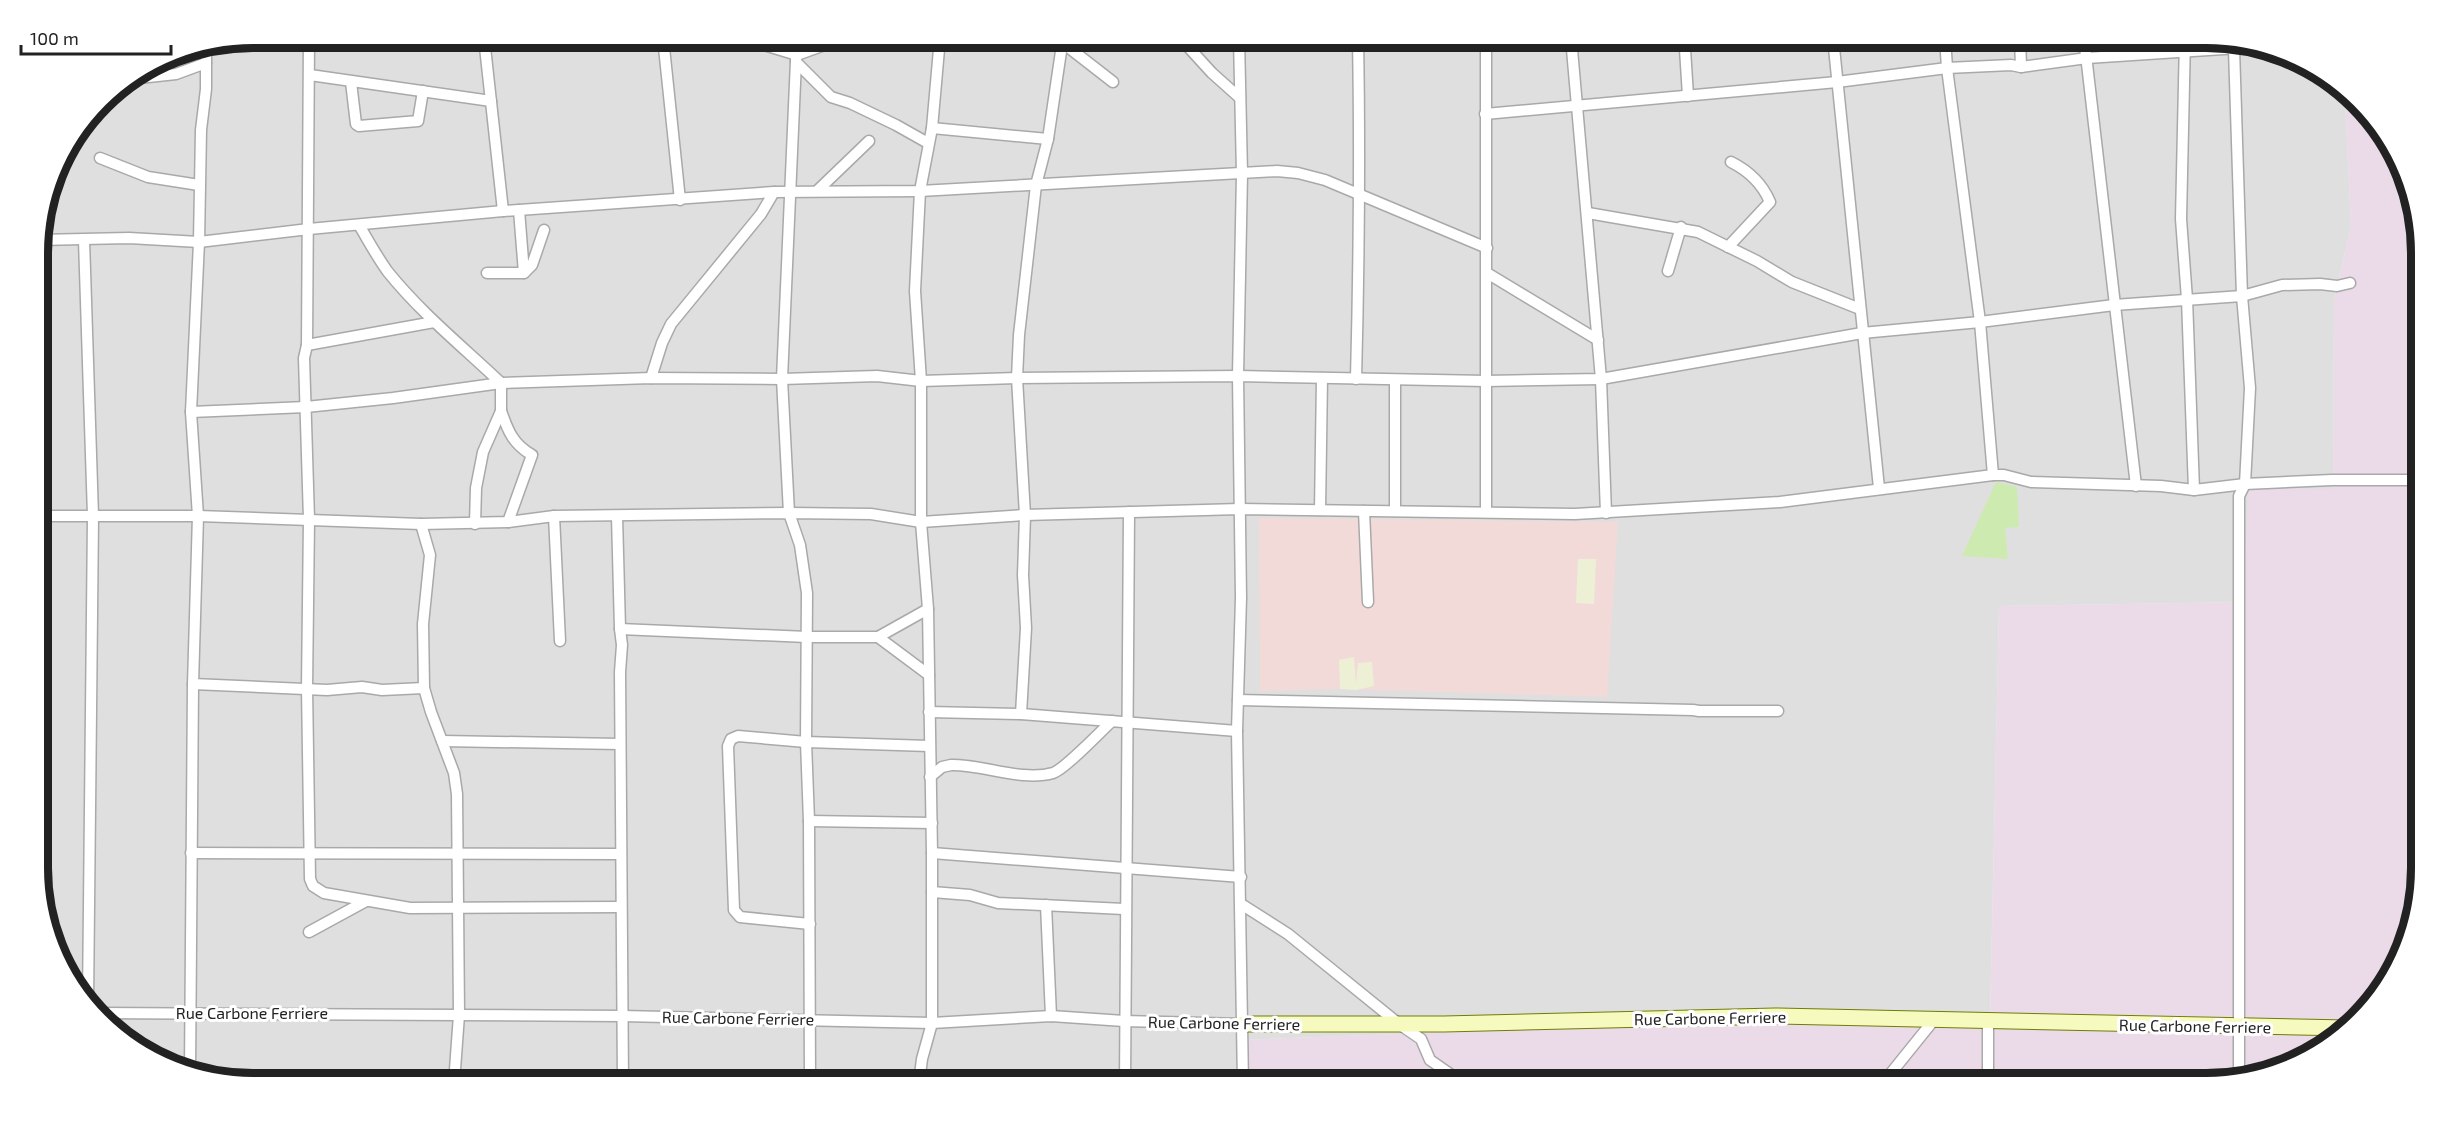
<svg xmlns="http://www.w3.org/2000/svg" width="2459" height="1121" font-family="'Exo 2',sans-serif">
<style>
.residential{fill:#e0dfdf}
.commercial{fill:#f2dad9}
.industrial{fill:#ebdbe8}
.farmland{fill:#eef0d5}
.grass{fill:#cdebb0}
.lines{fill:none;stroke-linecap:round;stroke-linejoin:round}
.street-casing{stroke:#a9a9a9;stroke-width:13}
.secondary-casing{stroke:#707d05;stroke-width:17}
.street{stroke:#fff;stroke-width:10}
.secondary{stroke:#f7fabf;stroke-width:15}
.labels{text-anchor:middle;stroke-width:6;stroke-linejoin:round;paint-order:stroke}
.street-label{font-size:16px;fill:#222;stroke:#fff}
.rim{fill:none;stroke:#222;stroke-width:8}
</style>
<rect width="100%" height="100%" fill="#f2efe9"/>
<path class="residential" d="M253,38H2206L2289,54L2345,98L2351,227L2334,300L2333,489L2243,602L1999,606L1990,1020L1851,1017L1240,1040L1239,1083H253L170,1067L82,999L39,896L38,239L60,157L111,91L171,54Z"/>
<path class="commercial" d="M1259,518L1618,522L1607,697L1340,689L1260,691Z"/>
<path class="industrial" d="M2345,98L2377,122L2420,225L2421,868L2405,951L2368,1010L2326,1047L2220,1083H1239V1040L1851,1017L1990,1020L1999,606L2243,602L2249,488L2333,489L2334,300L2351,227Z"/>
<g class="farmland">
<path d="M1578,559H1596L1594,604L1576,603Z"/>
<path d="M1354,657L1356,684L1358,663L1372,662L1374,686L1356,690L1340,689L1339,660Z"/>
</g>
<path class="grass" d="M1996,482L2017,487L2019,527L2005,528L2008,559L1962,556Z"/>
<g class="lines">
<g class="street-casing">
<g id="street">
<path d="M309,38L307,345L304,358L309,519L307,688L310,879L313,886L324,893L410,908L621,907"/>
<path d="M484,38L503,211"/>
<path d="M663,38L680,200"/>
<path d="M741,38L797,55L844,38"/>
<path d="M797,38L782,379L789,513L800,545L807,593L806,742L809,821L810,1083"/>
<path d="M1180,38L1212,73L1240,98"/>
<path d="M1239,38L1242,174L1238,376L1241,598L1237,731L1243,1083"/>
<path d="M1571,38L1601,379L1606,513"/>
<path d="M1833,38L1879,488"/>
<path d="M1945,38L1947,68L1980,322L1993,475"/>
<path d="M2020,38L2021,67"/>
<path d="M2084,38L2136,486"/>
<path d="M2185,38L2181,219L2187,299L2194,490"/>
<path d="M1059,40L1113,82"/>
<path d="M2234,49L2242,296L2250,388L2245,484L2239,496V1076"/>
<path d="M796,62L831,97L850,103L896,125L928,143"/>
<path d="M310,75L491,101"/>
<path d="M130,79L176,74L206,63"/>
<path d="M351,82L356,124L359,126L418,121L423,91"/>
<path d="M1688,96L1685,49L1688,38"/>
<path d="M1485,114L1837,82L1947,68L2011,65L2021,67L2087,58L2254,47"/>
<path d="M932,128L1048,139"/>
<path d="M100,158L148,177L199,185"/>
<path d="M817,191L869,141"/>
<path d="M1588,213L1698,232L1757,261L1792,282L1860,309"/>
<path d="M359,225C368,240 377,257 388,272C421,313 463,347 501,383V411L483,452L476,488L475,524"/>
<path d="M38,240L129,238L199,242L309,229L503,211L774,192L920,191L1277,171L1298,173L1325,180L1487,248"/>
<path d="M84,240L93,516L88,1003"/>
<path d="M1728,247L1770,202C1762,183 1749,171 1731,162"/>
<path d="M1668,271L1681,227"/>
<path d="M487,273H524L519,210"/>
<path d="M524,273L532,265L544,230"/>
<path d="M1487,273L1598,340"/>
<path d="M307,345L434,322"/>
<path d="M651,378L662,343L671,324L761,214L774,192"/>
<path d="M1356,379C1359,265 1360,151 1358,38"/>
<path d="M501,411C508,431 513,444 532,455L508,522"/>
<path d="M191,412L306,407L393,398L501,383L651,378L782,379L877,376L921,381L1017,378L1238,376L1486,381L1601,379L1862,333L1980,322L2114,305L2242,296L2282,285L2320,284L2337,286L2350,283"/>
<path d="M1320,510L1322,378"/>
<path d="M1364,511L1368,602"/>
<path d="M1395,511V380"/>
<path d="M1486,512V38"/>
<path d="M39,516H198L421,524L508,522L554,516L789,513L871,514L921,522L1025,515L1240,509L1575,514L1780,502L1993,475H2004L2031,482L2161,486L2194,490L2245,484L2332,480H2420"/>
<path d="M554,516L560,641"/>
<path d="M617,516L620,629L622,645L620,672L623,1083"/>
<path d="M421,524L430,555L423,624L424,688L431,712L454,773L457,794L459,1015L454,1083"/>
<path d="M620,629L807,637H878L928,609"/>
<path d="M878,637L929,675"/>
<path d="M193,684L327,690L362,687L382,690L424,688"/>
<path d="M1238,700L1693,710L1699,711H1778"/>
<path d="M929,712L1021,714L1237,731"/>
<path d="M1021,714L1026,628L1023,575L1025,515L1017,378L1019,335L1036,185L1048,139L1063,38"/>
<path d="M442,741L620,744"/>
<path d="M930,777L942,767L951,765C982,764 1022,782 1053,773C1065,769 1100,732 1112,721"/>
<path d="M809,821L932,823"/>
<path d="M191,853L620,854"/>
<path d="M932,853L1241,877"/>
<path d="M932,892L970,895L998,903L1124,909"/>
<path d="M1241,904L1288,934L1399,1024L1421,1039L1430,1060L1463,1083"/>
<path d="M1046,905L1051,1016"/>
<path d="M810,924L740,917L734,910L728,746L731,739L738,736L806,742L929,746"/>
<path d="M309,932L366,901"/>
<path d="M100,1013L622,1016L932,1023L1051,1016L1124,1021L1243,1024"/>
<path d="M190,1071L193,684L198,516L191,412L199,242L201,130L206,89V47"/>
<path d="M919,1083L922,1059L932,1023V853L928,609L921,522V381L915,291L920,191L932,128L940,38"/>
<path d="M1125,1083L1129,512"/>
<path d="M1883,1083L1933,1021"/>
<path d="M1988,1083V1022"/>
</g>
</g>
<g class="secondary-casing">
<path id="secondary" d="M1243,1024H1444L1775,1016L2348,1028"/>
</g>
<use href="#street" class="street"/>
<use href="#secondary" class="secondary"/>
</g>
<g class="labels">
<g class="street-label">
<text x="252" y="1019">Rue Carbone Ferriere</text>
<text transform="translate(738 1018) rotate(1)" y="6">Rue Carbone Ferriere</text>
<text transform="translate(1710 1018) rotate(-1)" y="6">Rue Carbone Ferriere</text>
<text transform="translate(1224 1023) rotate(1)" y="6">Rue Carbone Ferriere</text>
<text transform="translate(2195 1026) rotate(1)" y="6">Rue Carbone Ferriere</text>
</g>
</g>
<path d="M0 0H2459V1121H0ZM253 48H2206A205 205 0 0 1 2411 253V868A205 205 0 0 1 2206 1073H253A205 205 0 0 1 48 868V253A205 205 0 0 1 253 48Z" fill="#fff" fill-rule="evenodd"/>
<path class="rim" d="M253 48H2206A205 205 0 0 1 2411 253V868A205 205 0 0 1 2206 1073H253A205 205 0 0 1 48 868V253A205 205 0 0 1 253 48Z"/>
<path d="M21 45v9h150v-9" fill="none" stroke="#222222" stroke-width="3"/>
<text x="30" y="45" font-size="18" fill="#222222" stroke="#ffffff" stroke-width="4.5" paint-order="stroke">100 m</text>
</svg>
